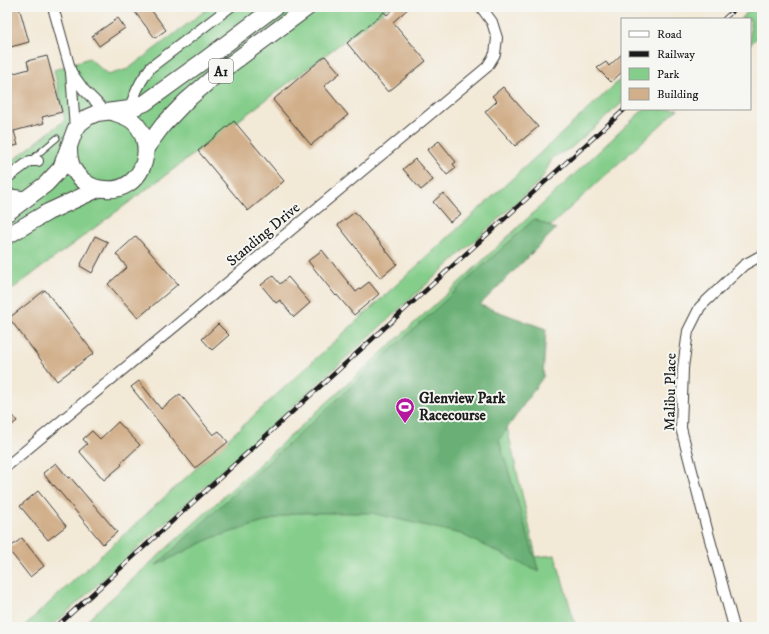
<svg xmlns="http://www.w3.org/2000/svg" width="769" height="634" font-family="'IM FELL DW Pica',serif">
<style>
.green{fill:#84cd8a;stroke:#507453}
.forest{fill:#6bb076;stroke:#446649}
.building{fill:#d1af8a}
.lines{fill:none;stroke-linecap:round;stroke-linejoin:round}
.service-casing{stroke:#3c3b38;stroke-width:7}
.minor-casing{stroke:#3c3b38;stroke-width:12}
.trunk-casing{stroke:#3c3b38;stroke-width:18}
.service{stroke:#fff;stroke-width:5}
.minor{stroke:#fff;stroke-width:10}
.trunk{stroke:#fff;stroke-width:16}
.rail-casing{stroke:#1c1c1c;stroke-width:4.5}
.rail{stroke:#f6f6f2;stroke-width:3;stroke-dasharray:9;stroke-linecap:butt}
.labels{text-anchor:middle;stroke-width:4;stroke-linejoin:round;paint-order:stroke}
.shield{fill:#f6f6f2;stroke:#5d5d5c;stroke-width:1}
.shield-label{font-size:14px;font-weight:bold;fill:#1c1c1c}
.street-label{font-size:15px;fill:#1c1c1c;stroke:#f6f6f2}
.poi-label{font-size:15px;font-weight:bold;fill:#1c1c1c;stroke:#f6f6f2;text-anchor:start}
</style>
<rect width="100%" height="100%" fill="#f6f6f2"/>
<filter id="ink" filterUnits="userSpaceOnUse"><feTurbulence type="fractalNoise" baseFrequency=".025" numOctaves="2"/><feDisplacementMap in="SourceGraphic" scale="8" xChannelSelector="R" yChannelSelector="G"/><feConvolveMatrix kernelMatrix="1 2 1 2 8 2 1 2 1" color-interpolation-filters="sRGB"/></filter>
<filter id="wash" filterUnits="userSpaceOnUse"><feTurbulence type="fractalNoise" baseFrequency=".012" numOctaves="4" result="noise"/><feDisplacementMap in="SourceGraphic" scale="16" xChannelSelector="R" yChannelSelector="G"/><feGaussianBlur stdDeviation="0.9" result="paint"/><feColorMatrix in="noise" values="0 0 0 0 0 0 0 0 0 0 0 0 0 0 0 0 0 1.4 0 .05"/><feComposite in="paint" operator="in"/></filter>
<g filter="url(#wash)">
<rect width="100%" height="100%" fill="#f3e9d7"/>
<g class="green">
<path d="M210,7H389L198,151L7,293V165L65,120L54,70L89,58L108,75L128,69Z"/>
<path d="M753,7H762V33L750,44V19H740Z"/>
<path d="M622,78V103L571,148L553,157L541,180L51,627H23Z"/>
<path d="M644,109H678L477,293L536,557L555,555L576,627H80L464,278Z"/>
</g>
<path class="forest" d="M534,219L556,229L480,305L546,329L543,377L499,440L539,572L461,534L372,513H294L212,538L155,566Z"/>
<g id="blocks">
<g class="building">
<path d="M7,7H19L29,42L7,48Z"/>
<path d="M131,7H149L166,30L155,38Z"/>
<path d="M396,7H410L393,22L426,61L388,92L347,43L384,12L387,15Z"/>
<path d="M118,18L125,28L99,46L92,36Z"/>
<path d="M622,54V72L611,82L597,68L606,62L609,66Z"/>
<path d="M47,56L62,112L42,117L44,123L14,131L18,145L7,148V75L29,69L27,61Z"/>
<path d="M325,56L340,73L324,86L348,115L311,145L273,100Z"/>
<path d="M503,87L538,127L515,146L485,112L497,101L492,96Z"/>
<path d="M234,121L284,181L248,211L198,151Z"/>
<path d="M439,141L456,162L453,164L456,168L447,175L427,150Z"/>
<path d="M415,159L433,180L421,190L403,169Z"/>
<path d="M443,193L461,214L450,222L433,202Z"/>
<path d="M355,212L397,264L380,278L338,225Z"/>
<path d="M95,236L108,242L92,273L80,266Z"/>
<path d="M136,236L178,284L138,318L108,284L127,267L116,254Z"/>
<path d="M322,250L356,292L369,282L379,294L354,315L337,295L336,296L308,261Z"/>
<path d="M273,276L280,284L288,277L310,303L294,317L280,300L276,303L261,285Z"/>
<path d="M45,290L94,353L57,381L9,318Z"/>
<path d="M218,324L229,335L212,350L202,339Z"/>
<path d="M139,381L161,409L180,394L213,435L219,431L228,442L195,468L131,387Z"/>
<path d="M7,408L17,421L7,429Z"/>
<path d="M118,422L140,445L121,463L122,465L104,480L79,451L87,444L83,439L92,431L100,439Z"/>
<path d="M56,463L68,478L70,477L117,532L103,544L54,485L53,486L43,473Z"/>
<path d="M38,491L66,526L48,540L20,506Z"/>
<path d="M22,538L44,566L30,577L8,549Z"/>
</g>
</g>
</g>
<g filter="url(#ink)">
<use href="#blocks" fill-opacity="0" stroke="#3c3b38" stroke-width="1"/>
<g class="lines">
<g class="service-casing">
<path id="service" d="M32,159L57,138"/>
</g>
<g class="minor-casing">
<g id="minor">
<path d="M53,7L71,72L75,130"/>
<path d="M71,72L84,90L106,112"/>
<path d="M130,109C130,104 132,102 134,97C138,86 144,76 151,67L230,7"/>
<path d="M7,178L30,161H38"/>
<path d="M7,194L29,197"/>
<path d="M7,466L487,67L495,54L497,38L492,22L481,7"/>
<path d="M734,627L707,529L681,428L683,368L688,331L700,307L744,265L762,255"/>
</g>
</g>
<g class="trunk-casing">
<g id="trunk">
<path d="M69,148C69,163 73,173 85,182C91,187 98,189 105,189C140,193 158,150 136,124C130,117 121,115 112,112"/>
<path d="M146,148L163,125L186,101L216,75L308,7"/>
<path d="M7,213L46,184L61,168L75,130L80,123L88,117L97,113L130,109L145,103L206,59L275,7"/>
<path d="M7,236L48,212L98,189"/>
</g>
</g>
<use href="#service" class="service"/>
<use href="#minor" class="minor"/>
<use href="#trunk" class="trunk"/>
<g class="rail-casing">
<g id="rail">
<path d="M724,19L737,7"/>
<path d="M56,627L625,109"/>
</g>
</g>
<use href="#rail" class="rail"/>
</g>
</g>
<defs>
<g id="stadium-pin" transform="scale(1)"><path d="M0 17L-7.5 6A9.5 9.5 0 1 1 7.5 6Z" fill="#b5179e" stroke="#f6f6f2"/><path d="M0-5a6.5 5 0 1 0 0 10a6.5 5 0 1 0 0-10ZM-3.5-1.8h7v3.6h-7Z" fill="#fff"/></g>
</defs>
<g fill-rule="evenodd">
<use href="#stadium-pin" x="405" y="407"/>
</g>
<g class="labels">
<rect class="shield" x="209" y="59" width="24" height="24" rx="3"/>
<g class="shield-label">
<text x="221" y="76">A1</text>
</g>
<g class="street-label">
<text transform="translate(263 234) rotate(-40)" y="5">Standing Drive</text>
<text transform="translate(670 392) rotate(-89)" y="5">Malibu Place</text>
</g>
<g class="poi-label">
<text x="419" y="403">Glenview Park<tspan x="419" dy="17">Racecourse</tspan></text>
</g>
</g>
<rect width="769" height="634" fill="none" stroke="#f6f6f2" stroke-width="24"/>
<rect x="621" y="18" width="130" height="92" fill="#f6f6f2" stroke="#9f9f9c"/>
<rect x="629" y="31" width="20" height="6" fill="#ffffff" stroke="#9f9f9c"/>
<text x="657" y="38" font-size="12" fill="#1c1c1c">Road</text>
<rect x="629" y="51" width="20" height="6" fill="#1c1c1c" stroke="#9f9f9c"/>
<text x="657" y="58" font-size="12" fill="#1c1c1c">Railway</text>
<rect x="629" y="68" width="20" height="12" fill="#84cd8a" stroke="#9f9f9c"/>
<text x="657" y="78" font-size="12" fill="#1c1c1c">Park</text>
<rect x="629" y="88" width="20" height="12" fill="#d1af8a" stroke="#9f9f9c"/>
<text x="657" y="98" font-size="12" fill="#1c1c1c">Building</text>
</svg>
